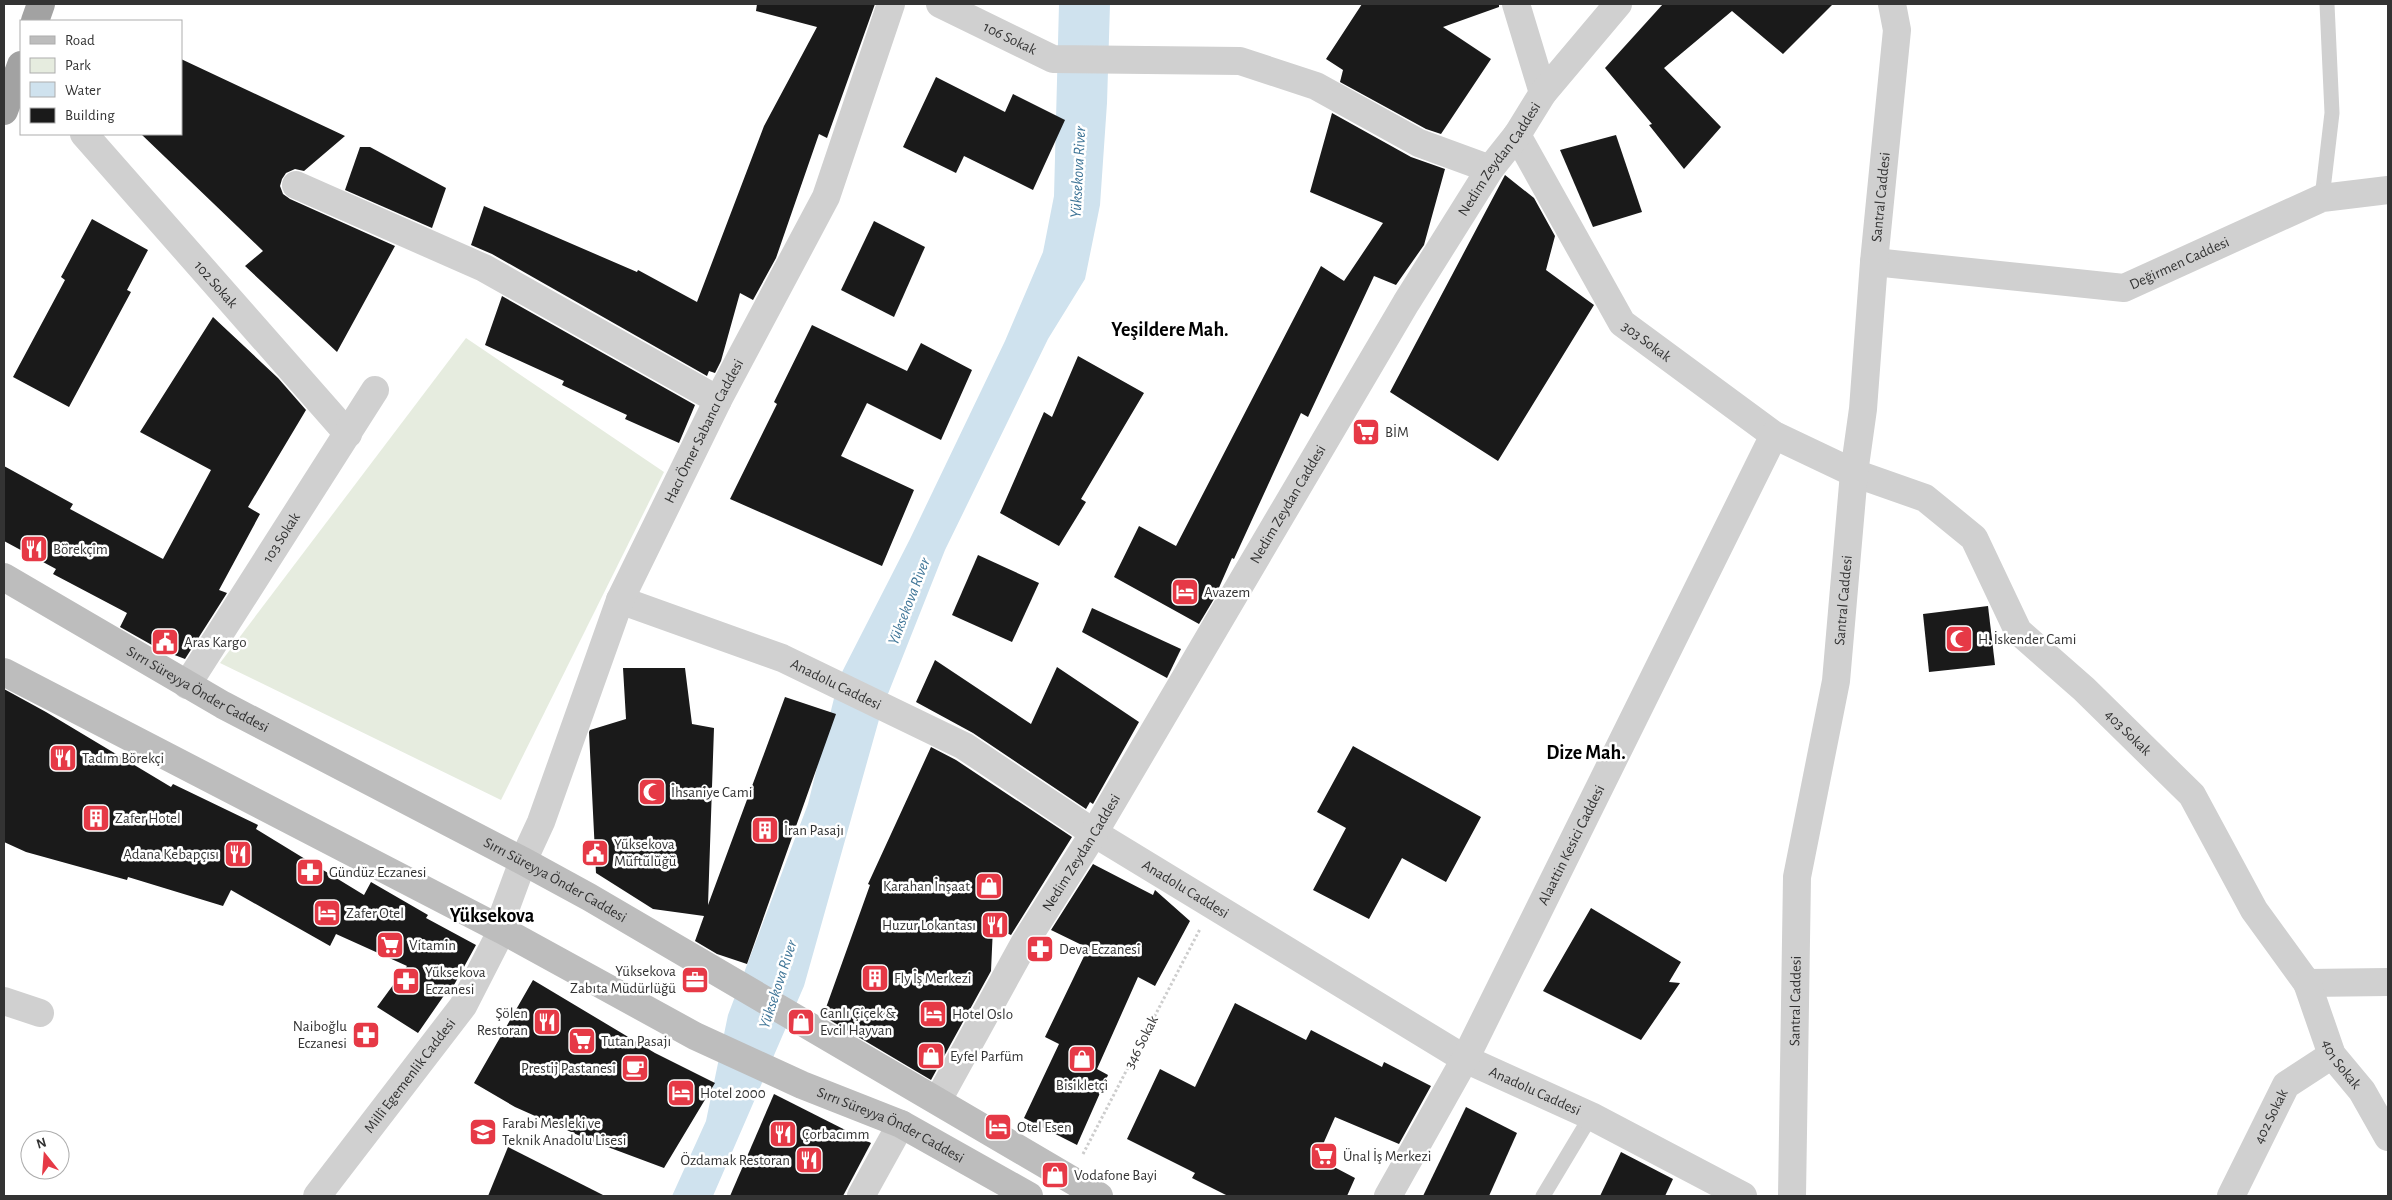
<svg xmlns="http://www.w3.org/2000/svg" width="2392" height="1200" font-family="'Alegreya Sans',sans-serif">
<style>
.green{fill:#e6ecdf}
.water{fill:#cfe2ee}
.building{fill:#1a1a1a}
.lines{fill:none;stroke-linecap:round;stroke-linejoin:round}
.path{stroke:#cdcdcd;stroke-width:3;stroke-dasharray:2.5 2.5;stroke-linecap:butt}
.service{stroke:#d0d0d0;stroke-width:15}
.minor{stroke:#d0d0d0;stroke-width:28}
.tertiary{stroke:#d0d0d0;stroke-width:28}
.secondary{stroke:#bdbdbd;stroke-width:28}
.trunk{stroke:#a2a2a2;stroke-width:28}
.labels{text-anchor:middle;stroke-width:5;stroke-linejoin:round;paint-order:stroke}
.street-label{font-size:15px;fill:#333;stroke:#fff}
.poi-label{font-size:15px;fill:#333;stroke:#fff;text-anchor:start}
.water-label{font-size:16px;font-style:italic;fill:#3f7597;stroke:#fff}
.district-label{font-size:20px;font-weight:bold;fill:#000;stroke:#fff}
</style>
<rect width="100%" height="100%" fill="#fff"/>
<path class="green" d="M466,338L664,472L501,800L220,663Z"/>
<path class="water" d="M1059,4H1110L1107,103L1100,205L1085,279L1048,339L945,550L882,709L804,986L713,1196H672L706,1121L728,1015L808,804L839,678L910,539L1005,341L1043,252L1054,196Z"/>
<g class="building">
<path d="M757,4H875L827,138L819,134L776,258L753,300L740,293L721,361L715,373L709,371L707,376L492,254L471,245L484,206L637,272L638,270L697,302L764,126L817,27L756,11Z"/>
<path d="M1362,4H1499V7L1443,27L1491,59L1441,134L1426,129L1340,82L1343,70L1326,59Z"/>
<path d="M1663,4H1833L1783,54L1732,11L1664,68L1721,127L1684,169L1649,125L1652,124L1605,68Z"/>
<path d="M181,59L345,136L304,171L295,169L286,173L282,179L280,186L283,194L290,199L395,246L337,352L245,266L263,251L141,134H181Z"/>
<path d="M936,77L1005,112L1013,94L1065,120L1033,190L964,156L956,173L903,147Z"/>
<path d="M1332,113L1411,157L1445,169L1424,245L1396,285L1374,276L1308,417L1301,413L1234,559L1232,558L1214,599L1199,624L1114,577L1139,526L1176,546L1321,266L1344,281L1383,223L1310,192Z"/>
<path d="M1616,135L1642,212L1593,227L1560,150Z"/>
<path d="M360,147H370L446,188L432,228L345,190Z"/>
<path d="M1505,175L1534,198L1555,236L1546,270L1594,305L1498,461L1390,392Z"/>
<path d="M92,219L148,250L127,290L131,292L69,407L13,377L65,280L61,277Z"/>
<path d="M874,221L925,247L894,317L841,290Z"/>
<path d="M502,296L695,405L679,443L625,419L627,415L562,385L564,381L485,345Z"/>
<path d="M213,317L278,378L306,410L248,507L260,514L219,590L227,593L185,659L159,649L120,627L127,613L53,574L56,569L4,541V466L73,504L70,509L163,559L211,470L140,432Z"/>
<path d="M812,325L907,371L921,343L972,370L941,440L867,403L841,456L914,490L882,566L730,499L777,404L774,402Z"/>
<path d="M1078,356L1144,393L1081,499L1086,502L1059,546L1000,513L1044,412L1052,417Z"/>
<path d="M978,555L1039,583L1012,642L952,615Z"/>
<path d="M1988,606L1995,665L1929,672L1923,614Z"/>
<path d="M1092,608L1181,649L1167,678L1082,632Z"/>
<path d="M935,660L1031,724L1057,667L1139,722L1093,804L1090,802L1086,809L973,733L916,702Z"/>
<path d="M623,668H685L692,724L714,728L708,905L785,697L836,714L747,964L717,954L695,941L704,916L653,909L596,873L589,732L590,730L626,719Z"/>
<path d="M4,689L46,712L171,787L173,784L258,825L256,829L364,895L371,882L428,915L426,918L476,945L448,996L445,994L418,1033L377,1007L407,966L336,934L330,946L231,890L223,906L128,877L127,880L26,852L4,842Z"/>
<path d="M1353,746L1481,817L1446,882L1402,858L1369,919L1313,890L1346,828L1317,812Z"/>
<path d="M931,747L956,760L1072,837L1011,935L993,927L991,971L931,1080L823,1016L870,885L868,884Z"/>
<path d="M1093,864L1153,895L1155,890L1190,921L1155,986L1138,977L1097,1069L1108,1075L1077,1145L1024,1118L1059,1044L1045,1037L1088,948L1051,930Z"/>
<path d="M1591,908L1681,962L1669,982L1680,983L1641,1040L1543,991Z"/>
<path d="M533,980L655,1053L715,1083L664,1168L589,1140L515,1107L474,1083Z"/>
<path d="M1235,1003L1306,1040L1311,1030L1382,1067L1384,1062L1431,1086L1399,1144L1335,1117L1317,1158L1355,1178L1347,1196H1228L1192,1178L1195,1173L1127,1139L1160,1069L1195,1087Z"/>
<path d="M774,1094L871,1143L843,1196H730Z"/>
<path d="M1466,1107L1517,1133L1489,1196H1423Z"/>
<path d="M508,1147L605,1196H488Z"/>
<path d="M1621,1152L1673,1179L1665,1196H1600Z"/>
</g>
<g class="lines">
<path class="path" d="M1083,1154L1200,929"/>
<g class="service">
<path d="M2322,198L2332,113L2327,4"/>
<path d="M1543,1196L1591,1116"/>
</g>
<g class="minor">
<path id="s1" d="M940,4L1053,59L1240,61L1316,86L1419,143L1490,169"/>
<path d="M1516,4L1543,93"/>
<path id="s2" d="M84,134L348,434"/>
<path id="s3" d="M1517,135L1622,323L1774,435L1854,473L1925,498L1974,538L2018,631L2084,689L2192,795L2254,910L2307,983L2388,982"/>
<path d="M296,185L484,268L718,400"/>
<path id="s4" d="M620,600L782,658L964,746L1094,833L1465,1059L1591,1116L1743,1196"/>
<path id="s5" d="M187,685L375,390"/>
<path id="s6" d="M2307,983L2332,1055L2362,1091L2388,1137"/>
<path d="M4,1001L40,1013"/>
<path id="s7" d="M1388,1196L1465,1059L1774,435"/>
<path id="s8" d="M2231,1196L2286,1085L2332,1055"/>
</g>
<g class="tertiary">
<path id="s9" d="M1874,262L2124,288L2322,198L2388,190"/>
<path id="s10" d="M938,1100L1025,942L1094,833L1406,303L1490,169L1517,135L1543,93L1618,4"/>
<path id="s11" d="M317,1196L463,1006L502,930V918L523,861L541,822L620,600L718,400L826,197L891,4"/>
<path d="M861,1196L901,1124"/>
<path id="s12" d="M1792,1196L1797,877L1836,681L1854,473L1863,409L1874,262L1897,30L1892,4"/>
</g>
<g class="secondary">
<path id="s13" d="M4,577L223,705L523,861L589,897L1099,1196"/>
<path id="s14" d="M4,672L502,930L695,1036L802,1085L901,1124L1029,1196"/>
</g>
<g class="trunk">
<path d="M35,21L41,4"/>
<path d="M4,111L21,65"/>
</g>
</g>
<defs>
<g id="supermarket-square" transform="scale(1.4375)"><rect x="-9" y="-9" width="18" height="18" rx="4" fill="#e63946" stroke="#fff"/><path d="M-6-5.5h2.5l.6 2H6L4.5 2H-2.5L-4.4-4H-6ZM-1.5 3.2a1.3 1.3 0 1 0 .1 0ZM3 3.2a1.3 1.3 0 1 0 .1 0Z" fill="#fff"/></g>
<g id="restaurant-square" transform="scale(1.4375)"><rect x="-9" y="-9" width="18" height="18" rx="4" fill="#e63946" stroke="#fff"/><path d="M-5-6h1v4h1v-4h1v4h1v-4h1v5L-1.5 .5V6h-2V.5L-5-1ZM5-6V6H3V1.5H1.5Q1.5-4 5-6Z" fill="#fff"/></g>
<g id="hotel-square" transform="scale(1.4375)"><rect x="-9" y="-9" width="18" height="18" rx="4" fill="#e63946" stroke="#fff"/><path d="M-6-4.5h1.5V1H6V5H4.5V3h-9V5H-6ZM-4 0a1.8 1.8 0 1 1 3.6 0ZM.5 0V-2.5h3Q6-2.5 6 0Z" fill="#fff"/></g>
<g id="mosque-square" transform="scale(1.4375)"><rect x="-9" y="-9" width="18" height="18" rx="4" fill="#e63946" stroke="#fff"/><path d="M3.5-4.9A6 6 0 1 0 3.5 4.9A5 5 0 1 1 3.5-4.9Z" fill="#fff"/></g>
<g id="civic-square" transform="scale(1.4375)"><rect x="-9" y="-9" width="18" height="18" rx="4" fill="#e63946" stroke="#fff"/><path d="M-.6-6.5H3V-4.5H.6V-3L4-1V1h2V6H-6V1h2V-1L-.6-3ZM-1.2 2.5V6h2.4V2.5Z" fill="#fff"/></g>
<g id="building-square" transform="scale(1.4375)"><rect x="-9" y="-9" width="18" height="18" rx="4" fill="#e63946" stroke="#fff"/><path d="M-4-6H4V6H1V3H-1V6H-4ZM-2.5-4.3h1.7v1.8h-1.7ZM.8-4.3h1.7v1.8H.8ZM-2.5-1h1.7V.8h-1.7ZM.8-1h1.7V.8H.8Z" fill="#fff"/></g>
<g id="pharmacy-square" transform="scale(1.4375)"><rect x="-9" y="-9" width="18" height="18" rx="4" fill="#e63946" stroke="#fff"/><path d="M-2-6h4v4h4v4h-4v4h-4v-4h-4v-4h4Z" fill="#fff"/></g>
<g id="shop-square" transform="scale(1.4375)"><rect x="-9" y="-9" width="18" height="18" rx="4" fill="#e63946" stroke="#fff"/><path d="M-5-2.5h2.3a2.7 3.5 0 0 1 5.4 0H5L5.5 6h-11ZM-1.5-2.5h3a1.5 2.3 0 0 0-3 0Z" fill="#fff"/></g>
<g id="office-square" transform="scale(1.4375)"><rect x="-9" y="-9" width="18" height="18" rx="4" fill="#e63946" stroke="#fff"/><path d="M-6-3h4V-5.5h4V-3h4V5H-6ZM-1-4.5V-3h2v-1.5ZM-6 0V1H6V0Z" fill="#fff"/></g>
<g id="cafe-square" transform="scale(1.4375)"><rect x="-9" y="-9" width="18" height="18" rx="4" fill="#e63946" stroke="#fff"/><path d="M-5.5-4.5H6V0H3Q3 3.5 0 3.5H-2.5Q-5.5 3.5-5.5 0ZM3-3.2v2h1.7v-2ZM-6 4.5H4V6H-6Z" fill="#fff"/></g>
<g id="school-square" transform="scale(1.4375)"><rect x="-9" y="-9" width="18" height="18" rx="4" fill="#e63946" stroke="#fff"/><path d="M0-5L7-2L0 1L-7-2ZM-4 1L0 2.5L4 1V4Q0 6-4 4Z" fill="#fff"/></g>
</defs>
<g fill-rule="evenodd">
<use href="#supermarket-square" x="1366" y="432"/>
<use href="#restaurant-square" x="34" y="549"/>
<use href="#hotel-square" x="1185" y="592"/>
<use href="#mosque-square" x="1959" y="639"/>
<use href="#civic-square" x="165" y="642"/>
<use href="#restaurant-square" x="63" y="758"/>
<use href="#mosque-square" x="652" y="792"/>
<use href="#building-square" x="96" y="818"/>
<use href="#building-square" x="765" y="830"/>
<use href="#civic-square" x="595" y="853"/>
<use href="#restaurant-square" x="238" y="854"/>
<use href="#pharmacy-square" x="310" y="872"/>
<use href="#shop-square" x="989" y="886"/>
<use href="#hotel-square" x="327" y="913"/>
<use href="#restaurant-square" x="995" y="925"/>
<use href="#supermarket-square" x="390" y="945"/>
<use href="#pharmacy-square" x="1040" y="949"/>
<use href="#building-square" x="875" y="978"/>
<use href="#office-square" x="695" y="980"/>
<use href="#pharmacy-square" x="406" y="981"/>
<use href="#hotel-square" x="933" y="1014"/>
<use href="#restaurant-square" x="547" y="1022"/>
<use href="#shop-square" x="801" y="1022"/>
<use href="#pharmacy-square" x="366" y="1035"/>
<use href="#supermarket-square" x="582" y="1041"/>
<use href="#shop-square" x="931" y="1056"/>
<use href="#shop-square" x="1082" y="1059"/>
<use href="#cafe-square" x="635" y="1068"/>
<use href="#hotel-square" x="681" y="1093"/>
<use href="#hotel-square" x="998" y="1127"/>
<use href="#school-square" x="483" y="1132"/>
<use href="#restaurant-square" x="783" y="1134"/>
<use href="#supermarket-square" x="1324" y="1156"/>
<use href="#restaurant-square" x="809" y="1160"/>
<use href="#shop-square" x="1055" y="1175"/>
</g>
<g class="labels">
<g class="street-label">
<text dy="5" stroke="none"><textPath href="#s1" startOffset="78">106 Sokak</textPath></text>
<text dy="5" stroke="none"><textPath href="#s10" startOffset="1096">Nedim Zeydan Caddesi</textPath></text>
<text dy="5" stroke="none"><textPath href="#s12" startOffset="1005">Santral Caddesi</textPath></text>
<text dy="5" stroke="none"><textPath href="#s9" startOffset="312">Değirmen Caddesi</textPath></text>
<text dy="5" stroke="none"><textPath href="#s2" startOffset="200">102 Sokak</textPath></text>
<text dy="5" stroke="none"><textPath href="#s3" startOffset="246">303 Sokak</textPath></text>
<text dy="5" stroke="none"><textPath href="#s11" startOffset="865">Hacı Ömer Sabancı Caddesi</textPath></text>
<text dy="5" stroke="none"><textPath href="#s10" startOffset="691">Nedim Zeydan Caddesi</textPath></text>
<text dy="5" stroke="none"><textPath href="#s5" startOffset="175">103 Sokak</textPath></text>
<text dy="5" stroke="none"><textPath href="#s12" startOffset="600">Santral Caddesi</textPath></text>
<text dy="5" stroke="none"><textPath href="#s4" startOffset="232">Anadolu Caddesi</textPath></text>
<text dy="5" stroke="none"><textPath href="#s13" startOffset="224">Sırrı Süreyya Önder Caddesi</textPath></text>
<text dy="5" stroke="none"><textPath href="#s3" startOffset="884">403 Sokak</textPath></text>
<text dy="5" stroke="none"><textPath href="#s7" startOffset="396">Alaattin Kesici Caddesi</textPath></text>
<text dy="5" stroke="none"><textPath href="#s10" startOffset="286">Nedim Zeydan Caddesi</textPath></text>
<text dy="5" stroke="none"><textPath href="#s13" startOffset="629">Sırrı Süreyya Önder Caddesi</textPath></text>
<text dy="5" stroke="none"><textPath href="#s4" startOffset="638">Anadolu Caddesi</textPath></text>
<text dy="5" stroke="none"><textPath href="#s12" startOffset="195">Santral Caddesi</textPath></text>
<text transform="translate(1141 1042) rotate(-63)" y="5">346 Sokak</text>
<text dy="5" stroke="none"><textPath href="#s6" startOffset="89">401 Sokak</textPath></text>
<text dy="5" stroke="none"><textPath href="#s11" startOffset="152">Millî Egemenlik Caddesi</textPath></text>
<text dy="5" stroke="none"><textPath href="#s4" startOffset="1042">Anadolu Caddesi</textPath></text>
<text dy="5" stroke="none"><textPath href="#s8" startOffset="89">402 Sokak</textPath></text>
<text dy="5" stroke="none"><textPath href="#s14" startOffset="996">Sırrı Süreyya Önder Caddesi</textPath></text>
</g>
<g class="poi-label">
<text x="1385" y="437">BİM</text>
<text x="53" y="554">Börekçim</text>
<text x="1204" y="597">Avazem</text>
<text x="1978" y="644">H. İskender Cami</text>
<text x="184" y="647">Aras Kargo</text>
<text x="82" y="763">Tadım Börekçi</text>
<text x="671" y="797">İhsaniye Cami</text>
<text x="115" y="823">Zafer Hotel</text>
<text x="784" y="835">İran Pasajı</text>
<text x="614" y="849">Yüksekova<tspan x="614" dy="17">Müftülüğü</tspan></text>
<text x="219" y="859" text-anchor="end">Adana Kebapçısı</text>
<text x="329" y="877">Gündüz Eczanesi</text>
<text x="970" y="891" text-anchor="end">Karahan İnşaat</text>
<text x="346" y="918">Zafer Otel</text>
<text x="976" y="930" text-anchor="end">Huzur Lokantası</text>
<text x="409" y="950">Vitamin</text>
<text x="1059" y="954">Deva Eczanesi</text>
<text x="676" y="976" text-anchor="end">Yüksekova<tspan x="676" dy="17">Zabıta Müdürlüğü</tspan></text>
<text x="425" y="977">Yüksekova<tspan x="425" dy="17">Eczanesi</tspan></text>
<text x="894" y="983">Fly İş Merkezi</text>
<text x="528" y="1018" text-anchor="end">Şölen<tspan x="528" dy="17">Restoran</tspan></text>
<text x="820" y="1018">Canlı Çiçek &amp;<tspan x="820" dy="17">Evcil Hayvan</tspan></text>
<text x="952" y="1019">Hotel Oslo</text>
<text x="347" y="1031" text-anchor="end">Naiboğlu<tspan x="347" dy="17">Eczanesi</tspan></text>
<text x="601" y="1046">Tutan Pasajı</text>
<text x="950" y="1061">Eyfel Parfüm</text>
<text x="616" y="1073" text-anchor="end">Prestij Pastanesi</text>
<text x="1082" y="1090" text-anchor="middle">Bisikletçi</text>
<text x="700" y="1098">Hotel 2000</text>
<text x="502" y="1128">Farabi Mesleki ve<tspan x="502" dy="17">Teknik Anadolu Lisesi</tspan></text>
<text x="1017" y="1132">Otel Esen</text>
<text x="802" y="1139">Çorbacımm</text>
<text x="1343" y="1161">Ünal İş Merkezi</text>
<text x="790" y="1165" text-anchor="end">Özdamak Restoran</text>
<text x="1074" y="1180">Vodafone Bayi</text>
</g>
<g class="water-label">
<text transform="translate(1077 172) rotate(-87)" y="6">Yüksekova River</text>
<text transform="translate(908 601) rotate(-69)" y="6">Yüksekova River</text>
<text transform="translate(777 984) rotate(-72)" y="6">Yüksekova River</text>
</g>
<g class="district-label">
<text x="1170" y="336">Yeşildere Mah.</text>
<text x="1586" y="759">Dize Mah.</text>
<text x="492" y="922">Yüksekova</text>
</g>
</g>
<rect width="2392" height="1200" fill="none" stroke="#333333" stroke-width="10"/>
<rect x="20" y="20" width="162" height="115" fill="#ffffff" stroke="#adadad"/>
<rect x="30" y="36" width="25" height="8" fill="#bdbdbd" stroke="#adadad"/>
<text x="65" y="45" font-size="15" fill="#333333">Road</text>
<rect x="30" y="58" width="25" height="15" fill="#e6ecdf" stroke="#adadad"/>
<text x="65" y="70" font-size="15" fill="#333333">Park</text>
<rect x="30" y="82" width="25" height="15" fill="#cfe2ee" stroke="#adadad"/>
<text x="65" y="95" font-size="15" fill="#333333">Water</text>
<rect x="30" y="108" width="25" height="15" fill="#1a1a1a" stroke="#adadad"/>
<text x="65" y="120" font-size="15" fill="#333333">Building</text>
<g transform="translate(45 1155) rotate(343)"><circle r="24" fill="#ffffff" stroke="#adadad"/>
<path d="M0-4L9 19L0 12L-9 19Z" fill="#e63946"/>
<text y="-8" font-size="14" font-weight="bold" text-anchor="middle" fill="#333333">N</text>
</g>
</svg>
